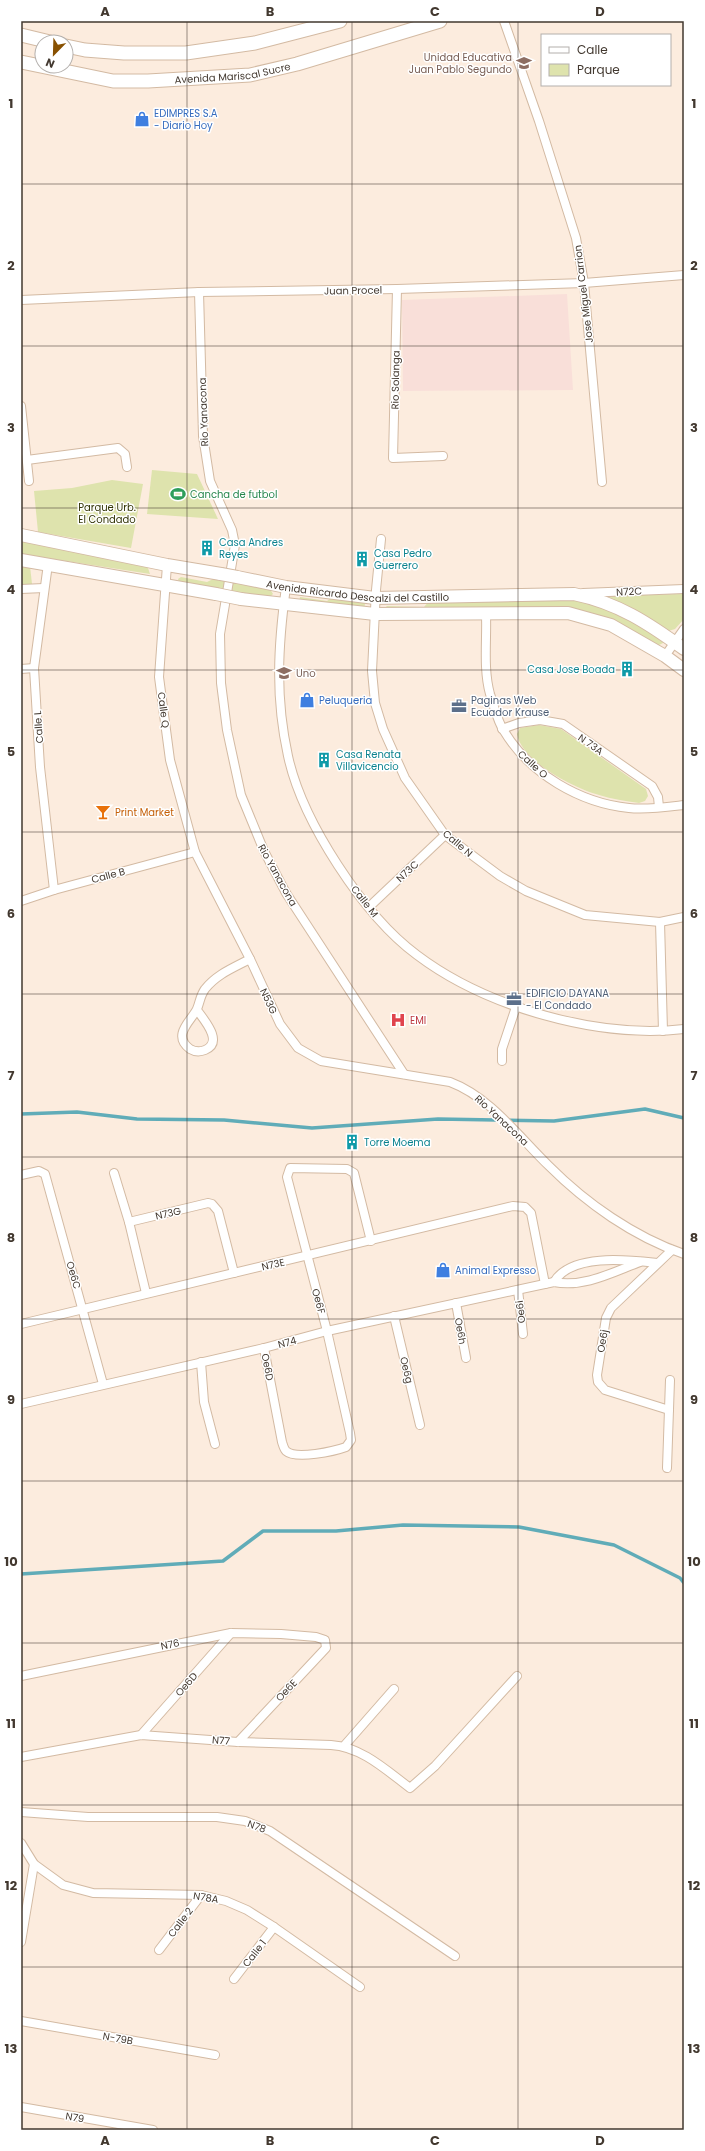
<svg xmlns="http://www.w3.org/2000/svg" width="705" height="2151" font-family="Poppins,sans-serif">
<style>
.commercial{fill:#f9dfd9}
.green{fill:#dee3ad}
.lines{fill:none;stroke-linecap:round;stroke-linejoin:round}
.stream{stroke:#60acb8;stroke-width:3.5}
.street-casing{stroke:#d3baa3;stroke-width:10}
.secondary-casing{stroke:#d3baa3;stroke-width:14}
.primary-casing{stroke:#d3baa3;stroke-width:15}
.street{stroke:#fff;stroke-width:8}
.secondary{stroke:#fff;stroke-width:12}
.primary{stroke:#fff;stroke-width:13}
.secondary-bridge-casing{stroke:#d3baa3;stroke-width:14;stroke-linecap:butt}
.secondary-bridge{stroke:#fff;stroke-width:12}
.grid{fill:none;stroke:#42382f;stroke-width:1;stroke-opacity:0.55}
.labels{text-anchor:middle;stroke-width:3;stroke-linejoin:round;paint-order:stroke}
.education-label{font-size:10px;fill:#785e54;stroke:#fff;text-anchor:end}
.street-label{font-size:10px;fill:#42382f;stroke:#fff}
.shop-label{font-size:10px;fill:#366cbe;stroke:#fff;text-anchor:start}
.leisure-label{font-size:10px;fill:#27864d;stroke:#fff;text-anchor:start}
.park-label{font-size:10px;fill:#323406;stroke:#fff}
.culture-label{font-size:10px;fill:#0d838f;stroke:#fff;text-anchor:start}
.service-label{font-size:10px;fill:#4e5e75;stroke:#fff;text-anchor:start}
.food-label{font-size:10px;fill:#c56008;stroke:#fff;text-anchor:start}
.health-label{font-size:10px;fill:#be3a42;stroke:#fff;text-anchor:start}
.neatline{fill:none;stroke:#42382f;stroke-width:1.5}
.grid-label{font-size:13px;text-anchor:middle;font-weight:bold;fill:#42382f}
</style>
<rect width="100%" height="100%" fill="#fcecde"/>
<path class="commercial" d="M567,294L573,390L403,391L402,300Z"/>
<g class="green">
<path d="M152,470L197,474L218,519L147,514Z"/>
<path d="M112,480L143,484L131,548L38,532L34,491L72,488Z"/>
<path d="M21,541L147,565L150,574L21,554Z"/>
<path d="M21,564L30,566L32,584L21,585Z"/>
<path d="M181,577L207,582L215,578L270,589L273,594L268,599L179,582L178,579Z"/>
<path d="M684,594V619L675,629L665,632L635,610L604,595Z"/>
<path d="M334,596L364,601L365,605L363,609L299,602L300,597L327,601Z"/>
<path d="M555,597L581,601L606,607L662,638L663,643L657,646L610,621L382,610L387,606L424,607L429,601Z"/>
<path d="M539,725L561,729L646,789L648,796L645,801L639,803C625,801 612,799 599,795C574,788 522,762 517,734L520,728Z"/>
</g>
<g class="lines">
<g class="stream">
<path d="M21,1114L77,1112L137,1119L224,1120L312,1128L438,1119L554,1121L645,1109L684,1118"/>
<path d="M21,1574L223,1561L263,1531H336L403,1525L519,1527L614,1545L680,1578L684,1583"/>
</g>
<g class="street-casing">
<g id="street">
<path d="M504,21L539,121L576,238L584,283L602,482"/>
<path d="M397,289L393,458L443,456"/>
<path d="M199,292L203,436L210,481L232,530L235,545L220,634L221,683L227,730L241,795L264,851L286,893L404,1074"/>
<path d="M21,300L199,292L397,289L584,283L684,275"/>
<path d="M21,406L29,481"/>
<path d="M27,460L118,448L125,454L127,467"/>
<path d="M381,539L376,590L372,671L375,703L383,729L405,778L445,835L500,876L526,891L585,915L660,922L684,917"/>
<path d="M48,564L34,668L40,767L54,890"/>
<path d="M167,565L159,677L170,760L195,852L250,959L280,1024L298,1048L321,1061L450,1082C490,1097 518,1136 549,1166C586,1203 634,1237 684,1254"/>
<path d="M286,587C278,646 275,697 288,756C302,821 364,916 417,955C486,1007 598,1039 684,1029"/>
<path d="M21,589L44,588"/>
<path d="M583,593L684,589"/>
<path d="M486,615C487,640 483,669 490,694C494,705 497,721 504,731C530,774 580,803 629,808C646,810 667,807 684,805"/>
<path d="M665,656L684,629"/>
<path d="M21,669L34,668"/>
<path d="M502,729L519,723L540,720L563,724L652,786L658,797L659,807"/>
<path d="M21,901L54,890L195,852"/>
<path d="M369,907L445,835"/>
<path d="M660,922L663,1031"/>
<path d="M197,1010C204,1020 224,1042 205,1050C200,1052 195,1052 190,1049C171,1035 192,1020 197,1009C200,1002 200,996 205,989C217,974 233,968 250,959"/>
<path d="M502,1061V1049L516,1007"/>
<path d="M114,1173L129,1222L146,1293"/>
<path d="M21,1175L39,1171L45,1174L103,1384"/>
<path d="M129,1222L208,1203L212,1204L218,1211L234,1273"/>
<path d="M554,1282C571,1253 629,1260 657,1263"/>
<path d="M518,1290L523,1334"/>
<path d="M456,1303L466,1358"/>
<path d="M394,1316L420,1425"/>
<path d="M21,1324L513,1206L525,1207L531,1213L545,1284"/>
<path d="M264,1348L282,1442C283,1445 284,1449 286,1451C296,1460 335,1451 346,1447L351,1440L350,1433L327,1331L287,1177L290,1168L347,1169L354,1173L371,1241"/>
<path d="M201,1362L204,1402L215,1444"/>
<path d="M21,1404L264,1348L327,1331L554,1282C584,1288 613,1272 640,1262"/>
<path d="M669,1410L605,1390L598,1382L597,1375L606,1318L611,1308L672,1250"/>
<path d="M667,1468L670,1380"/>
<path d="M21,1676L231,1633L281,1634L316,1637L325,1640L326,1648L238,1742"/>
<path d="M141,1735L231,1633"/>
<path d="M344,1746L394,1689"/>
<path d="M21,1757L141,1735L238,1742L331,1745C362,1747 386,1770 410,1788L435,1766L517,1676"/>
<path d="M21,1812L88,1817H217L245,1821L270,1831L455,1956"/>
<path d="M21,1843L34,1864L21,1942"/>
<path d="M34,1864L63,1885L93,1893L201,1895L226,1901L247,1910L274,1927L360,1987"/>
<path d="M159,1950L201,1895"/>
<path d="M234,1979L274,1927"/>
<path d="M21,2021L215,2055"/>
<path d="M21,2107L153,2130"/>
</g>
</g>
<g class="secondary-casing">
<g id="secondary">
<path d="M21,535L167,565L221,574"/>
<path d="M21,560L216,594"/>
<path id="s1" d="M237,577L286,587L375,598L574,594C618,603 648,623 684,649"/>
<path d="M241,599L375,614L568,613L611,625L665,656L684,670"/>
</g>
</g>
<g class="primary-casing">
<g id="primary">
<path d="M21,35L50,42"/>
<path d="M66,46L85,50L124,53H186L255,43L340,21"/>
<path id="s2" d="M21,62L113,81H148L250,75L297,64L440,21"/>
</g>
</g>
<use href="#street" class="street"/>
<use href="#secondary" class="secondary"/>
<use href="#primary" class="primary"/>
<g class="secondary-bridge-casing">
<g id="secondary-bridge">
<path d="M221,574L237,577"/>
<path d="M216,594L241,599"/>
</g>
</g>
<use href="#secondary-bridge" class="secondary-bridge"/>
</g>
<path class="grid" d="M187,21V2130M352,21V2130M518,21V2130M21,184H684M21,346H684M21,508H684M21,670H684M21,832H684M21,994H684M21,1157H684M21,1319H684M21,1481H684M21,1643H684M21,1805H684M21,1967H684"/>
<defs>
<g id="university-bare" transform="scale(1.2)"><path d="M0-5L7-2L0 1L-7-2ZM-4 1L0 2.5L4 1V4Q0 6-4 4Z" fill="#8d6e63" stroke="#fff" stroke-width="2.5" paint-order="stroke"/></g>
<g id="shop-bare" transform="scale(1.2)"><path d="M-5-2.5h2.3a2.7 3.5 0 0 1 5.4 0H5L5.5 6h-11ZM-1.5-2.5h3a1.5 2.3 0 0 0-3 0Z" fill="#3f7fe0" stroke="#fff" stroke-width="2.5" paint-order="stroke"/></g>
<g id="stadium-bare" transform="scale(1.2)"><path d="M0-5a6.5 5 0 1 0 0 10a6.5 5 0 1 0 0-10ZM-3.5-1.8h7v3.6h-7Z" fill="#2e9e5b" stroke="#fff" stroke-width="2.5" paint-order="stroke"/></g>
<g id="building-bare" transform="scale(1.2)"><path d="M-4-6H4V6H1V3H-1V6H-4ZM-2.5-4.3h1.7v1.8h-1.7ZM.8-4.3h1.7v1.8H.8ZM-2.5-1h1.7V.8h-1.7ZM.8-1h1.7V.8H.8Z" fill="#0f9aa8" stroke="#fff" stroke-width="2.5" paint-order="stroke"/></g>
<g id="office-bare" transform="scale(1.2)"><path d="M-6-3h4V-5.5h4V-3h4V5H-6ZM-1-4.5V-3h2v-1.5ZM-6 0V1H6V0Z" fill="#5c6f8a" stroke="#fff" stroke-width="2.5" paint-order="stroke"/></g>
<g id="bar-bare" transform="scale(1.2)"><path d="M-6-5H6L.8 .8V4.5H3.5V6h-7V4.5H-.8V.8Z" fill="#e8710a" stroke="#fff" stroke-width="2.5" paint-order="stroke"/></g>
<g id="hospital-bare" transform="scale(1.2)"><path d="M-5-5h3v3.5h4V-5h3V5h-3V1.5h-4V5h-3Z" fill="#e0444e" stroke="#fff" stroke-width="2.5" paint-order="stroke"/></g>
</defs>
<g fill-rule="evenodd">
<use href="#university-bare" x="524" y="63"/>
<use href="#shop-bare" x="142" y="119"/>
<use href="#stadium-bare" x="178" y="494"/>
<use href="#building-bare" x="207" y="548"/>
<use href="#building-bare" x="362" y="559"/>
<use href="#building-bare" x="627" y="669"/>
<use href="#university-bare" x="284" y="673"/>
<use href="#shop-bare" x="307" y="700"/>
<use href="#office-bare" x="459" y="706"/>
<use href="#building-bare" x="324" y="760"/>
<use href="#bar-bare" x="103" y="812"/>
<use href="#office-bare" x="514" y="999"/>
<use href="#hospital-bare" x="398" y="1020"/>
<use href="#building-bare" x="352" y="1142"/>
<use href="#shop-bare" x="443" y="1270"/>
</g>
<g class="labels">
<g class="education-label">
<text x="512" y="61">Unidad Educativa<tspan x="512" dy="12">Juan Pablo Segundo</tspan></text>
<text x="296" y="677" text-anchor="start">Uno</text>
</g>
<g class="street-label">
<text dy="4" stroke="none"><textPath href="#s2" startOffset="214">Avenida Mariscal Sucre</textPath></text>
<text transform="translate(353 290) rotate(-1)" y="4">Juan Procel</text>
<text transform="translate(583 294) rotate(-97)" y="4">Jose Miguel Carrion</text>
<text transform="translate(395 380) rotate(-89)" y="4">Rio Solanga</text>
<text transform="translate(203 412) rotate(-92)" y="4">Rio Yanacona</text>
<text dy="4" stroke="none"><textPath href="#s1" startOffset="122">Avenida Ricardo Descalzi del Castillo</textPath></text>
<text transform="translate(629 591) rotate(-3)" y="4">N72C</text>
<text transform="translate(164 710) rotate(83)" y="4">Calle Q</text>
<text transform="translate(38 727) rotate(-94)" y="4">Calle L</text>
<text transform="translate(591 744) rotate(35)" y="4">N 73A</text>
<text transform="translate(533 764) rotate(42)" y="4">Calle O</text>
<text transform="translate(458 843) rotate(40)" y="4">Calle N</text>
<text transform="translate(407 871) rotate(-43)" y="4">N73C</text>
<text transform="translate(108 875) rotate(-15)" y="4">Calle B</text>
<text transform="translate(278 875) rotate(61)" y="4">Rio Yanacona</text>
<text transform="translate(365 901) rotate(52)" y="4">Calle M</text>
<text transform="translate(269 1001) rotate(65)" y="4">N53G</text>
<text transform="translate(502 1120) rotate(43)" y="4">Rio Yanacona</text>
<text transform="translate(168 1213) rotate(-13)" y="4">N73G</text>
<text transform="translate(273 1264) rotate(-13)" y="4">N73E</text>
<text transform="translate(74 1275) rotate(74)" y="4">Oe6C</text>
<text transform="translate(319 1301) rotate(75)" y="4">Oe6F</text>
<text transform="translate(520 1312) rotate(-97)" y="4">Oe6i</text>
<text transform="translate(461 1331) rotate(80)" y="4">Oe6h</text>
<text transform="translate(602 1341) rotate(-80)" y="4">Oe6j</text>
<text transform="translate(287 1342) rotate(-15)" y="4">N74</text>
<text transform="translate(268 1367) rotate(79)" y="4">Oe6D</text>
<text transform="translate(407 1370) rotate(77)" y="4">Oe6g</text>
<text transform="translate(170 1644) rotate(-12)" y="4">N76</text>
<text transform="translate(186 1684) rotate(-49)" y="4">Oe6D</text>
<text transform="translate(286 1690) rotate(-47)" y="4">Oe6E</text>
<text transform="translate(221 1740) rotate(5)" y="4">N77</text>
<text transform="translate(257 1826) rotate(20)" y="4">N78</text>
<text transform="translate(206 1897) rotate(9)" y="4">N78A</text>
<text transform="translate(180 1922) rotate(-53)" y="4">Calle 2</text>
<text transform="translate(254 1953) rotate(-52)" y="4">Calle 1</text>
<text transform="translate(118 2038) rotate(10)" y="4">N-79B</text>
<text transform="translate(75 2117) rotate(10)" y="4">N79</text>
</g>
<g class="shop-label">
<text x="154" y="117">EDIMPRES S.A<tspan x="154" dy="12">- Diario Hoy</tspan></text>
<text x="319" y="704">Peluqueria</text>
<text x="455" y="1274">Animal Expresso</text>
</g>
<g class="leisure-label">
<text x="190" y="498">Cancha de futbol</text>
</g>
<g class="park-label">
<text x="107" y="511">Parque Urb.<tspan x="107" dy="12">El Condado</tspan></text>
</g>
<g class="culture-label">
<text x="219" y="546">Casa Andres<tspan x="219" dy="12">Reyes</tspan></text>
<text x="374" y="557">Casa Pedro<tspan x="374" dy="12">Guerrero</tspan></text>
<text x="615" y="673" text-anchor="end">Casa Jose Boada</text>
<text x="336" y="758">Casa Renata<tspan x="336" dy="12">Villavicencio</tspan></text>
<text x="364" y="1146">Torre Moema</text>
</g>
<g class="service-label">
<text x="471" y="704">Paginas Web<tspan x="471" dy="12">Ecuador Krause</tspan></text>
<text x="526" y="997">EDIFICIO DAYANA<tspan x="526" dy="12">- El Condado</tspan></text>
</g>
<g class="food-label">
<text x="115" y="816">Print Market</text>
</g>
<g class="health-label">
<text x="410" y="1024">EMI</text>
</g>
</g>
<rect width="705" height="2151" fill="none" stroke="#ffffff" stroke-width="44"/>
<rect x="541" y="34" width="130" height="52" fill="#ffffff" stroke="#b3afac"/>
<rect x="549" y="47" width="20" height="6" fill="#ffffff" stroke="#b3afac"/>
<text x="577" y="54" font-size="12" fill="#42382f">Calle</text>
<rect x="549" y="64" width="20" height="12" fill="#dee3ad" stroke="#b3afac"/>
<text x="577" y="74" font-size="12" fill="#42382f">Parque</text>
<g transform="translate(54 54) rotate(203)"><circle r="19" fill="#ffffff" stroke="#b3afac"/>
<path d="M0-3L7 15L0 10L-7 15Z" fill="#885102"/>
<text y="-6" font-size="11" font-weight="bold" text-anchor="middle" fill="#42382f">N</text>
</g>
<rect x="22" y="22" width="661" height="2107" class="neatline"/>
<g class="grid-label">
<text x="105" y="16">A</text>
<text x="270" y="16">B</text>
<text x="435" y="16">C</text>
<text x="600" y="16">D</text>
<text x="11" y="108">1</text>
<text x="694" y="108">1</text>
<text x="11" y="270">2</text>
<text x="694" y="270">2</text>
<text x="11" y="432">3</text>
<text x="694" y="432">3</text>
<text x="11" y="594">4</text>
<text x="694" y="594">4</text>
<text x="11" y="756">5</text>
<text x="694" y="756">5</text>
<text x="11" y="918">6</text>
<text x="694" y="918">6</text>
<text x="11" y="1080">7</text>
<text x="694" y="1080">7</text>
<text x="11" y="1242">8</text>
<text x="694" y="1242">8</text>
<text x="11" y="1404">9</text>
<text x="694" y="1404">9</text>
<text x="11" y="1566">10</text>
<text x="694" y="1566">10</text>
<text x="11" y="1728">11</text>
<text x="694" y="1728">11</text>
<text x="11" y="1890">12</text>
<text x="694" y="1890">12</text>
<text x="11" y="2053">13</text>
<text x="694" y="2053">13</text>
<text x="105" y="2145">A</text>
<text x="270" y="2145">B</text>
<text x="435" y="2145">C</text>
<text x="600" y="2145">D</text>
</g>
</svg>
